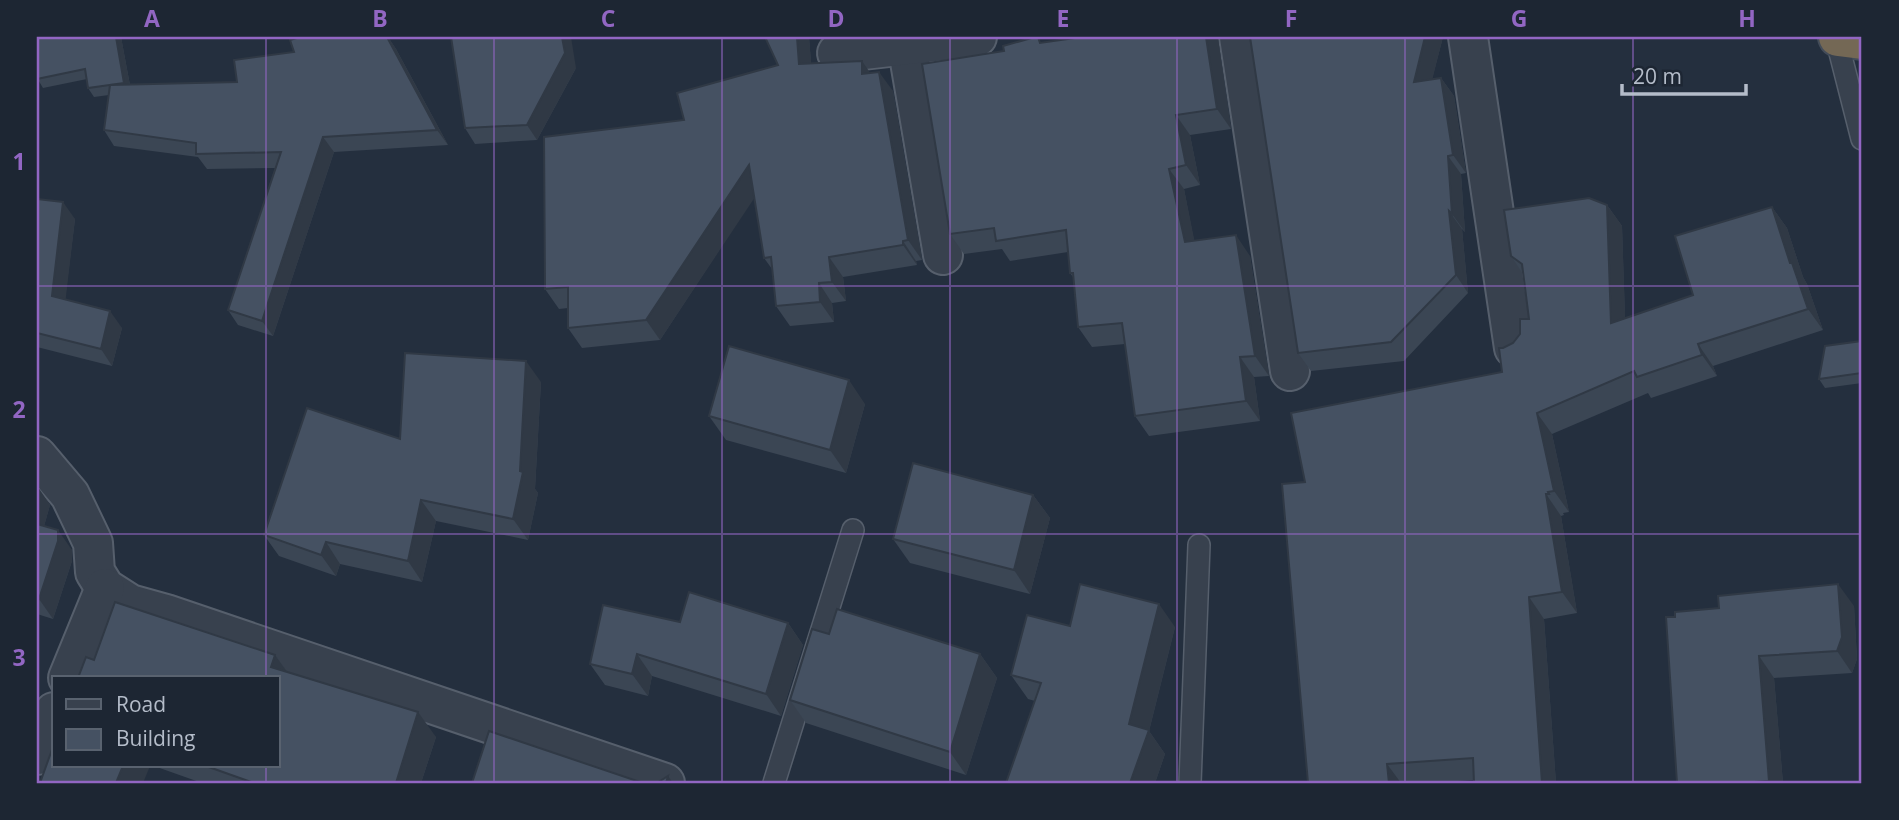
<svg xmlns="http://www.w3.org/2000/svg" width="1899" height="820" font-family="'Open Sans',sans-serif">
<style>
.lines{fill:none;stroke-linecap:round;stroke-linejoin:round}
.lane-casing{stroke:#565f6c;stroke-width:24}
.street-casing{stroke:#565f6c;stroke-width:42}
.highway-casing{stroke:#434c59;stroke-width:42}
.lane{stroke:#38414e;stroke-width:21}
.street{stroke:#38414e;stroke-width:38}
.highway{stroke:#746855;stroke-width:38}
.wall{fill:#3b4654}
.shaded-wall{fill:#303945}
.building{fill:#455162;stroke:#303945;stroke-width:2}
.grid{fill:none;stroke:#9266c3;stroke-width:2;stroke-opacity:0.55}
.neatline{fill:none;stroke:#9266c3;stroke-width:2.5}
.grid-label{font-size:23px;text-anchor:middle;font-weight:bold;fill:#9266c3}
</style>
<rect width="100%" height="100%" fill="#242f3e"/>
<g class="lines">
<g class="lane-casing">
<g id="lane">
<path d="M1836,37L1862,139"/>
<path d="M774,783L853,530"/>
<path d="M1190,783L1199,545"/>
</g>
</g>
<g class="street-casing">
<g id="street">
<path d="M1239,37L1290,371"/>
<path d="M1468,37L1514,348"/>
<path d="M907,44L943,255"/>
<path d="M837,53L977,37"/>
<path d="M37,456L70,495L93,543L95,572L105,588L130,604L166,614L665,783"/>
<path d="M68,678L105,588"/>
<path d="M37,755L54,712"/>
</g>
</g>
<g class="highway-casing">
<path id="highway" d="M1838,37L1862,40"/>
</g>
<use href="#lane" class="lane"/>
<use href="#street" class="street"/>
<use href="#highway" class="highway"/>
</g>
<g class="wall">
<path d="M121,37L130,85L237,82L294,52L388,37L396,49L448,145L334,152L273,336L238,325L228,310L275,168L207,169L198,157L114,146L104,130L109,95L94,97L88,88L87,79L43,88L37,78Z"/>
<path d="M765,37H809L811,63L870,73L893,91L922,260L916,261L917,265L843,277L846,301L832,303L834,322L790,326L776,306L772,269L764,258L754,197L660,340L582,348L568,328V308L559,309L545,289L684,120L778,65Z"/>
<path d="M1250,37H1443L1432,79L1441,78L1454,96L1466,173L1461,174L1465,232L1462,229L1468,293L1404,361L1311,371L1298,353Z"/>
<path d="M1218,38L1231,129L1190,135L1200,185L1184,189L1194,241L1250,256L1269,376L1254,377L1260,421L1149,436L1135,416L1125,344L1092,347L1078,327L1073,277L1070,273L1068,252L1010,261L1002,249L964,254L950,234L1004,51L1043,43Z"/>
<path d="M576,68L537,140L475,144L465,128Z"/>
<path d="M37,199L75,219L65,299L122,328L112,366L37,347Z"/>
<path d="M1607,205L1622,226L1625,318L1693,295L1772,207L1787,228L1803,277L1807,284L1823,330L1713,366L1717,376L1651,398L1648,393L1552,434L1569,512L1563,513L1564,515L1561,516L1577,613L1544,619L1556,783H1474V780L1426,783H1308L1305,482L1502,372L1503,348L1513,343L1529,319L1523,274L1511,256Z"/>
<path d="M1862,341V383L1825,388L1819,379Z"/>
<path d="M541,382L535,489L538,493L528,540L436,521L422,582L340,564L336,576L279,556L264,535L400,439Z"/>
<path d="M865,404L846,473L726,440L709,416Z"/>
<path d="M37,486L50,505L44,526L72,550V561L53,619L37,614Z"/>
<path d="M1033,495L1050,518L1030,594L910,563L893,539Z"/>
<path d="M1854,606L1857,659L1852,673L1774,678L1783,783H1677L1675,617L1719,608Z"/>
<path d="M680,622L788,623L803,645L781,716L652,676L648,696L605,685L590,664Z"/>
<path d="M1070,626L1175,627L1149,731L1165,754L1155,783H1006L1035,701L1028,699L1011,675Z"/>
<path d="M829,634L980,654L997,678L966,775L806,723L790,700Z"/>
<path d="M275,655L287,672L436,737L421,783H202L154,766H278L94,660Z"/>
</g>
<g class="shaded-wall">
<path d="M116,37H121L131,91L124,83Z"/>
<path d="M388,37L396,49L448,145L437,130Z"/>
<path d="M562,37H571L576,68L537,140L527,125Z"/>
<path d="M797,37H809L813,84L799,64Z"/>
<path d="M1206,37H1217L1218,38L1231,129L1217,109Z"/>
<path d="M1425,37H1443L1427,100L1414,82Z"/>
<path d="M862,61L875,80L862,74Z"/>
<path d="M879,72L893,91L922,260L908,240Z"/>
<path d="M1441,78L1454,96L1466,173L1453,155Z"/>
<path d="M1176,115L1190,135L1200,185L1186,165Z"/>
<path d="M323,137L334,152L273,336L262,321Z"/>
<path d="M1448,156L1461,174L1465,232L1452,214Z"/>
<path d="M749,165L763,185L660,340L646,320Z"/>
<path d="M1169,169L1184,189L1199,263L1185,242Z"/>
<path d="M63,202L75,219L64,313L52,296Z"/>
<path d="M1607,205L1622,226L1626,344L1611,323Z"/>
<path d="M1772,207L1787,228L1803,277L1807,284L1823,330L1808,309L1790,263Z"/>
<path d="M1449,211L1462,229L1468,293L1456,275Z"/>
<path d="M1236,235L1250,256L1269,376L1255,356Z"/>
<path d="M903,241L916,261L917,265L903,245Z"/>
<path d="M829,257L843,277L846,301L832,282Z"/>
<path d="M819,283L832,303L834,322L820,302Z"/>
<path d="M110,311L122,328L112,366L101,349Z"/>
<path d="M1698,344L1713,366L1717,376L1702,355Z"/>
<path d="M1240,357L1254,377L1260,421L1246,401Z"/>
<path d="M526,361L541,382L535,489L538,493L528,540L513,519L520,471Z"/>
<path d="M849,380L865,404L846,473L830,450Z"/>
<path d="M1537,413L1552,434L1569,512L1554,491Z"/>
<path d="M37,486L50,505L40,541L37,536Z"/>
<path d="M1546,494L1561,516L1577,613L1562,592Z"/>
<path d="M1033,495L1050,518L1030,594L1014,570Z"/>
<path d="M421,500L436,521L422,582L408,561Z"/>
<path d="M58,530L72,550V561L53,619L39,599Z"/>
<path d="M326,542L340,564L336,576L321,555Z"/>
<path d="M1838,584L1854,606L1857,659L1852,673L1837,651Z"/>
<path d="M1529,597L1544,619L1556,783H1542Z"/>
<path d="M1159,604L1175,627L1149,731L1165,754L1155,783H1130L1129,724Z"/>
<path d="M788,623L803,645L781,716L766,694Z"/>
<path d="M637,654L652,676L648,696L632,674Z"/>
<path d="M980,654L997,678L966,775L950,752Z"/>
<path d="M275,655L293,680L271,667Z"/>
<path d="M1759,656L1774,678L1783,783H1771L1769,781Z"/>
<path d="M418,712L436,737L421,783H396Z"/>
<path d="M1387,764L1401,783H1389Z"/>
<path d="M123,766H150L143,783H116Z"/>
<path d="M668,776L673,783H666Z"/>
</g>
<g class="building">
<path d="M37,37H116L124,83L88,88L85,69L37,79Z"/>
<path d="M300,37H387L437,130L323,137L262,321L228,310L281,152L196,154V143L104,130L110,85L237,82L234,60L294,52L290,40Z"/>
<path d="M451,37H562L565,53L527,125L465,128Z"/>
<path d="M765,37H797L799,64L862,61V74L879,72L908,240L903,241V245L829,257L832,282L819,283L820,302L776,306L771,257L764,258L749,165L646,320L568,328V287L545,289L544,137L684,120L677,93L778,65Z"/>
<path d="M1035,37H1038L1040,43L1082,37H1206L1217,109L1176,115L1186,165L1169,169L1185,242L1236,235L1255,356L1240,357L1246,401L1135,416L1122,323L1078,327L1073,273H1070L1066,230L996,241L994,228L950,234L922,64L1004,51L1003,46Z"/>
<path d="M1250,37H1425L1414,82L1441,78L1453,155L1448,156L1452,214L1449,211L1456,275L1391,342L1298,353Z"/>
<path d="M1589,198L1607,205L1611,323L1693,295L1675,236L1772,207L1790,263H1792L1808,309L1698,344L1702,355L1637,377L1634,371L1537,413L1554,491L1548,492L1549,494H1546L1562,592L1529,597L1542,783H1474L1473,758L1387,764L1389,783H1308L1282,484L1305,482L1291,413L1502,372L1499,348H1503L1513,343L1520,334V319H1529L1522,264L1511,256L1504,210Z"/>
<path d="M37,199L63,202L52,296L110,311L101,349L37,333Z"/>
<path d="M1862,341V373L1819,379L1825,346Z"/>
<path d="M729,346L849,380L830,450L709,416Z"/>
<path d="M405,353L526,361L520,471L523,472L513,519L421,500L408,561L326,542L321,555L264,535L307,408L400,439Z"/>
<path d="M913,463L1033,495L1014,570L893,539Z"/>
<path d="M37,524L58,530V541L39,599L37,598Z"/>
<path d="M1080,584L1159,604L1129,724L1149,730L1130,783H1006L1041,683L1011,675L1027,615L1070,626Z"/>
<path d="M1838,584L1842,637L1837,651L1759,656L1769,781L1740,783H1677L1666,617H1675V612L1719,608L1718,596Z"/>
<path d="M689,592L788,623L766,694L637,654L632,674L590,664L603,605L680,622Z"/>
<path d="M115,602L275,655L271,667L418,712L396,783H250L251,782L206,766H278V678H78L86,657L94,660Z"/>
<path d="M837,609L980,654L950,752L790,700L812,629L829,634Z"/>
<path d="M489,731L643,783H472Z"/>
<path d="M54,744V766H123L116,783H40Z"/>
<path d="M668,776L666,783H657Z"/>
</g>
<path class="grid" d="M266,37V678M494,37V783M722,37V783M950,37V783M1177,37V783M1405,37V783M1633,37V783M37,286H1862M37,534H1862M266,766V783"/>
<rect width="1899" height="820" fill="none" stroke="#1d2633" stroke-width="77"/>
<rect x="52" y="676" width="228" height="91" fill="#1d2633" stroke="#59626f" stroke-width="2"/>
<rect x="66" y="699" width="35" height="10" fill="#38414e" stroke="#59626f" stroke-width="2"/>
<text x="116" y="712" font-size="21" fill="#b4bcc9">Road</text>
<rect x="66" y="729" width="35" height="21" fill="#455162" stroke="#59626f" stroke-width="2"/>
<text x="116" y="746" font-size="21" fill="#b4bcc9">Building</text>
<path d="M1622 84v10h124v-10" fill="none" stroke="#b4bcc9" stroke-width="3.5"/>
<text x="1633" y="84" font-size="21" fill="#b4bcc9" stroke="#1d2633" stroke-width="5" paint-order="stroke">20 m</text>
<rect x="38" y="38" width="1822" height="744" class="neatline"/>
<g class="grid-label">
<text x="152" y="27">A</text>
<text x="380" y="27">B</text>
<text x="608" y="27">C</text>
<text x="836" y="27">D</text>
<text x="1063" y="27">E</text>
<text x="1291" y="27">F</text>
<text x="1519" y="27">G</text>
<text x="1747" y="27">H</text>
<text x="19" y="170">1</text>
<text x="19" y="418">2</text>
<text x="19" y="666">3</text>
</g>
</svg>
